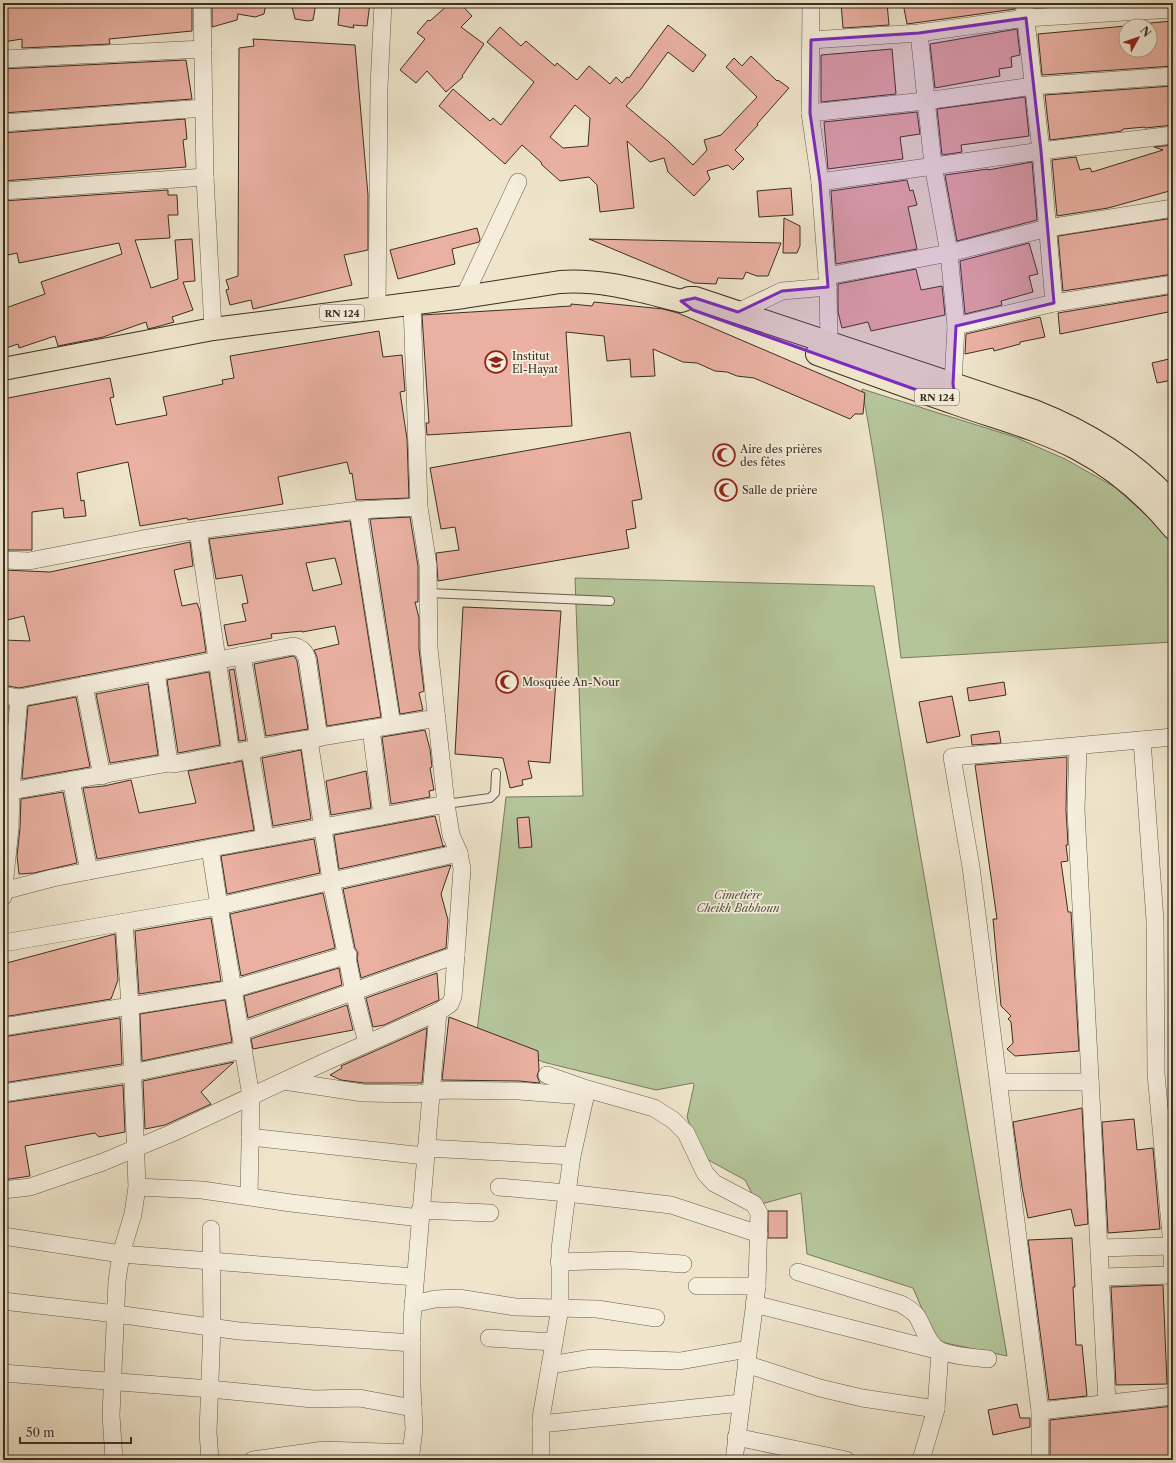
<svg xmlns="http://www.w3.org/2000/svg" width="1176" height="1463" font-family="'Libre Caslon Text',serif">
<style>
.green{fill:#b5c59a;stroke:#787a5e}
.building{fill:#eab1a2;stroke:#3b2f23;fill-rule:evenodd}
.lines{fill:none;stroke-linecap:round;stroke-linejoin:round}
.service-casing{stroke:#685c4d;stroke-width:10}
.minor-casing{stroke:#685c4d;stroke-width:18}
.primary-casing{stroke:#3b2f23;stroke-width:24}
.service{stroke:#f5eedd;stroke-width:8}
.minor{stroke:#f5eedd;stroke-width:17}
.primary{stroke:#efe5cb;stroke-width:22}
.marked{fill:#7b2cbf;fill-opacity:0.2;stroke:#7b2cbf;stroke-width:3;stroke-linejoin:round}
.labels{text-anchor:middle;stroke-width:3.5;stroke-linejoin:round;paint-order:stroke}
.shield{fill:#f5eedd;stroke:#73685b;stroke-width:1}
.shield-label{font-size:10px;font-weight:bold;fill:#3b2f23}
.poi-label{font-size:11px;fill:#3b2f23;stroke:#f5eedd;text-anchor:start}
.park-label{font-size:11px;font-style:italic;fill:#5a5441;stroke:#f5eedd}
</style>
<rect width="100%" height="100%" fill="#efe5cb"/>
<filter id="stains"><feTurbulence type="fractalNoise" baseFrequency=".005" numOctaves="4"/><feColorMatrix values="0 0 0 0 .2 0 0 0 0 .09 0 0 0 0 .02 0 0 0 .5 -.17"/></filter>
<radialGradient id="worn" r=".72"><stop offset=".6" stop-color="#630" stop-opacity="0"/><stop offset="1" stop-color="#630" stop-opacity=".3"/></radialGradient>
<g class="green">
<path d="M862,389L1015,437L1065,459L1115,487L1160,528L1173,547V642L901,658C890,568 879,478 862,389Z"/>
<path d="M575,578L874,586L1007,1356L936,1341L913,1288L807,1254L801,1193L758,1205L745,1180L701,1156L687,1117L694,1085L693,1083L656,1090L543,1062L477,1031L498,867L506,797L583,796Z"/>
</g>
<g class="building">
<path d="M3,3H192V31L109,39L110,44L22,48V39L3,42Z"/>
<path d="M212,3H266L264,14L255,17L238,14L237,20L212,27Z"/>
<path d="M291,3H316L313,20L308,21L295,19Z"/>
<path d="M340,3H370L367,26L353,25L354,28L338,25Z"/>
<path d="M450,3H460L472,16L461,27L484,44L462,76L463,77L446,92L427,71L416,83L400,70L425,39L417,33L428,20L430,21Z"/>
<path d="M841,3H887L889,25L843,28Z"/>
<path d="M903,3H1014L1015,9L907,24Z"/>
<path d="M1173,21V66L1042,75L1038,34L1126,26V50H1150V23Z"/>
<path d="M668,25L706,55L693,72L668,52L641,89L626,106L669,142L693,165L707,150L704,140L721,135L757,97L726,67L734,58L742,66L751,56L777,81L778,80L789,88L757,124L758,125L735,150L744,159L733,170L728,165L707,171L710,179L694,196L668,172L664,158L650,162L627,141L634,208L600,212L597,185L589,177L560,181L542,165L541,162L522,145L505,164L439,106L453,89L490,121L493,118L501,125L534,82L487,42L500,27L521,46L526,41L555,66L557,63L577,80L589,66L610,84L616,77L622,83L627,77L629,78ZM575,105L590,118L588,146L563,148L550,137Z"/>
<path d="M1017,29L1020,55L1011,57L1012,67L999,69L1000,76L935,88L930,44Z"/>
<path d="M253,39L355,45L368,195V250L344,255L352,285L253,309L251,300L230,305L226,290L229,289L226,280L238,276L239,48L254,46Z"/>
<path d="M892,49L896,94L821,102V55Z"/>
<path d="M186,60L192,99L3,113V69Z"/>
<path d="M1173,86V125L1145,128V127L1123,129L1122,131L1050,140L1045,95Z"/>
<path d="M1025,97L1029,136L961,145L962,152L942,155L937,109Z"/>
<path d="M917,112L920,134L900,137L903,159L828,169L824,122Z"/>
<path d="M185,119L187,139L183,140L186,167L3,181V133Z"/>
<path d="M1173,145V190L1108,208L1057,216L1052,160L1076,157L1080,170L1090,168L1092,172L1163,150L1154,147Z"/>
<path d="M1032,162L1037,220L957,241L945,175L988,169V170Z"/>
<path d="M907,180L910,191L913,190L917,205L908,207L917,249L836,264L831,191Z"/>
<path d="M791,188L793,215L759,217L757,191Z"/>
<path d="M168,190V195H177L178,215H168L170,238L135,240L151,288L178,279L175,240L192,239L195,281L183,282L193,310L172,317L174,322L160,326L148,329L146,322L103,337L58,346L55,336L19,348L18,344L3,349V309L45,294L41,282L122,254L119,243L19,263L17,253L3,256V201Z"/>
<path d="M784,218L800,226V246L797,253H783Z"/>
<path d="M1173,218V274L1063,291L1058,236Z"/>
<path d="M477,228L480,239L479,242L452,249L455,264L398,279L390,250Z"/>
<path d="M589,239L781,243L768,276H757L746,272L743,279L718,278L716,284L694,283Z"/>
<path d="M1029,243L1038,274L1029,276L1033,292L1001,301L1002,305L965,314L960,261Z"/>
<path d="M916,269L921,290L942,286L945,315L871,331L868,322L842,328L838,312V284Z"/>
<path d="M1173,294V311L1060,334L1058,313Z"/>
<path d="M594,302L663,309L678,313L865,393L863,414H855L850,419L754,378L737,376L727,372L715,371L697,363L683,362L653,349L655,376L631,377L630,359L607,361L604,336L566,332L572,426L427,435L426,423H429L422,315L571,306V304L592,306Z"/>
<path d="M1040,317L1045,337L1020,342V344L994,351L993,348L965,354L966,334Z"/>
<path d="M379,331L383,357L402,355L405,391L400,392L407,439L409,498L356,500L352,473L350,474L347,462L278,477L283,504L188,520L187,518L140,526L128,462L77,473L81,501L84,500L86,516L64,518L63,508L32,512V550H3V399L110,378L114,397L110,398L116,425L167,415L163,397L223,384L222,380L234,378L230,356Z"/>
<path d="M1173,358V380L1157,383L1152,363Z"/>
<path d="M630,432L642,499L632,501L636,528L626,530L629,548L438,581L436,553L459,550L455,527L441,529L430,468Z"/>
<path d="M410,517L418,566V602H415L419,618V649L424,691L419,693L423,710L400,714L370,519Z"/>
<path d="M350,521L381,717L327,726L317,657L314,650L339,644L335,626L302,632V631L271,634L272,638L228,646L224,625L246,621L242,604L248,603L242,575L216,579L209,539ZM335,558L342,584L313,591L306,563Z"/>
<path d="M190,542L193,566L174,570L182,606L197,603L200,611L206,652L19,688L3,685V640L30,641L24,616L3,621V570L50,572Z"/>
<path d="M463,607L561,611L550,763L528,761L532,778L522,780L523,785L510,788L503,758L455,754Z"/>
<path d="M293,656L295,657L297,661L308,729L266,736L254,664Z"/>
<path d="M234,669L246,740L239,741L229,670Z"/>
<path d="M209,672L220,745L178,753L167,680Z"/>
<path d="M1004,682L1006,695L969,701L967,688Z"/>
<path d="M148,684L158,755L110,763L96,694Z"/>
<path d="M952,696L960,736L927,743L919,702Z"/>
<path d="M76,697L90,767L22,779L28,706Z"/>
<path d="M3,705L8,706L3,767Z"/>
<path d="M425,730L430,749L432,767L430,768L434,790L429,791L430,797L391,804L382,737Z"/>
<path d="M999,731L1001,743L972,745L971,735Z"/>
<path d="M301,750L311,819L273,826L262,758Z"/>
<path d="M1067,757L1066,810L1068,845H1066L1068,861L1061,862L1068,912H1071L1079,1051L1015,1056L1007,1049L1013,1043L1011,1022L1008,1019L1011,1016L1001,1006L993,919H997L975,765Z"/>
<path d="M242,761L254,830L97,859L83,788L104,786L131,780L139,813L196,803L188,771Z"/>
<path d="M366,771L371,808L331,815L326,781Z"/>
<path d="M63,792L77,863L34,873L19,874L17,856L20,828L21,799Z"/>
<path d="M435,816L443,846H445L339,869L334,835Z"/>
<path d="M529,817L532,847L519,848L517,818Z"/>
<path d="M314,839L320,873L227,894L221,856Z"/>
<path d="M451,865L441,894L448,920L446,948L361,978L357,958L358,953L355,948L343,889Z"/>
<path d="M323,893L335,948L241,976L230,914Z"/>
<path d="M211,918L221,981L139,994L135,931Z"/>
<path d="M115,934L118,980L111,999L3,1017V964Z"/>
<path d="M339,968L342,985L248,1018L244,996Z"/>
<path d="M437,973L439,1000L384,1025L373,1027L366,998Z"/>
<path d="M225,1000L232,1042L142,1061L140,1014Z"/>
<path d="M347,1005L353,1030L253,1049L251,1039Z"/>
<path d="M449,1017L538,1051L539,1070L537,1076L540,1083L519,1081L442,1080Z"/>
<path d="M120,1018L122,1064L3,1083V1037Z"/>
<path d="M427,1028L422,1083H364L341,1080L330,1075L342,1068L341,1066Z"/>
<path d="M234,1062L201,1092L211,1104L165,1125L145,1129L143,1081Z"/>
<path d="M123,1085L125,1132L99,1137L95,1133L25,1146L30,1176L3,1180V1103Z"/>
<path d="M1082,1108L1088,1224L1075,1226L1071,1209L1028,1218L1022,1187L1013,1122Z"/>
<path d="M1134,1119L1137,1150L1153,1148L1160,1229L1108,1233L1102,1122Z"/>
<rect x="768" y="1211" width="19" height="27"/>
<path d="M1072,1238L1075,1287H1073L1076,1345H1082L1087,1396L1049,1400L1028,1240Z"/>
<path d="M1163,1285L1167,1384L1116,1385L1111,1287Z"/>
<path d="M1017,1404L1020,1418H1030V1427L993,1435L988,1410Z"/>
<path d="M1173,1406V1460H1050V1420Z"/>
</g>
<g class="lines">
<g class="service-casing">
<g id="service">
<path d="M429,593L610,601"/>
<path d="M446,804L490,798L495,793L496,773"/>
</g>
</g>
<g class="minor-casing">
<g id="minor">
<path d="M202,3L205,177L213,329"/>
<path d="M811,3L810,113L820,182L828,287L829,343"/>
<path d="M1024,3L1041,151L1054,303"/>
<path d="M919,33L933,165L949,253L956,326L953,384L955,396"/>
<path d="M811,40L919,33L1026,18L1173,9"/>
<path d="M3,59L203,49"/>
<path d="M810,113L925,101L1033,86L1173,76"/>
<path d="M3,123L204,108"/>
<path d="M820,182L1041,151L1173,135"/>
<path d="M3,191L205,177"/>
<path d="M827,276L949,253L1048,228L1173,208"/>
<path d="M464,297L518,182"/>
<path d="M377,309L379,87L383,3"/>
<path d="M738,312L782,291L828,287"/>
<path d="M956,326L1054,303L1173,284"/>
<path d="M358,510L392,725"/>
<path d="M198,530L231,754"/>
<path d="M3,560L29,561L143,539L198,530L358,510L419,507"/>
<path d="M242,655L258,749"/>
<path d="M156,672L169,763"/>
<path d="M84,685L102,776"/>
<path d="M3,695L19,698L293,646C301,648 304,650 307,658L319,738"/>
<path d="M371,729L382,816"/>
<path d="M309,740L331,880L354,992L367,1043"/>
<path d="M1142,740L1155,920L1156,1074L1171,1235L1173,1276"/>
<path d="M1078,746L1076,810L1107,1403"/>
<path d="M250,750L265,837"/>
<path d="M71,780L89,871"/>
<path d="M11,791L19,698"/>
<path d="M3,827L10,828L3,897"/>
<path d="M10,828L11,791L169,763L174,764L284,743L437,718"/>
<path d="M210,848L219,906L251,1096L249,1196"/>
<path d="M3,891L53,878L89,871L446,804"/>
<path d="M3,943L219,906L459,853"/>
<path d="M3,1027L233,989L348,955"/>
<path d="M240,1032L456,955"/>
<path d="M547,1075L587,1089L654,1108L673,1120L686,1133L705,1173L714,1183L754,1204L759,1213L757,1286L734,1460"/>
<path d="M284,1081L363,1093L418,1094L444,1090L519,1091L584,1096"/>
<path d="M999,1082H1090"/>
<path d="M3,1093L132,1073L243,1050"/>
<path d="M250,1137L425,1156"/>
<path d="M426,1148L572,1156"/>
<path d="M137,1187L202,1190L291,1203L420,1218"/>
<path d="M499,1187L567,1193L671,1205L759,1234"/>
<path d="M3,1190L30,1187L103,1162L172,1133L325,1062L438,1012L450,1004L453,997L462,869L459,853L451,835L446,804L429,648L428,565L419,507L412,304"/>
<path d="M420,1210L490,1213"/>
<path d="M3,1236L121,1254L415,1277"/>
<path d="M1099,1248L1172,1246"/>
<path d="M559,1262L623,1260L683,1264"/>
<path d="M798,1272L901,1304C906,1307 912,1310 916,1315C924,1326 927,1345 941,1351C955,1357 973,1357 988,1359"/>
<path d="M1101,1277L1173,1275"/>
<path d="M697,1286H757"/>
<path d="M3,1301L116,1314L239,1331L412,1343"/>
<path d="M413,1304L435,1299L458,1298L515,1307L597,1309L656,1318"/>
<path d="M754,1304L940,1351L936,1409L921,1460"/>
<path d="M489,1338L554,1342"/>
<path d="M746,1364L820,1388L862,1398L936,1409"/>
<path d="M550,1365L592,1358L680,1361L748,1349"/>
<path d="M3,1373L210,1389L313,1399L359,1398L413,1408"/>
<path d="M1040,1411L1173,1396"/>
<path d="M541,1424L741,1403"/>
<path d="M736,1437L846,1460"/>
<path d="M114,1460L111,1415L117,1281L121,1254L133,1214L137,1187L130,1005L124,922"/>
<path d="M210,1460L208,1432L212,1326L211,1229"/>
<path d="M253,1460L324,1450L411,1453"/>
<path d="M409,1460L411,1453L414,1429L412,1387V1320L438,1012"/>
<path d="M541,1460V1418L560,1308V1249L567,1193L572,1156L587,1089"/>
<path d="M1040,1460V1411L971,867L952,757L1173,737"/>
</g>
</g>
<g class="primary-casing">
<g id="primary">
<path d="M817,354C864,371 910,388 957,404C996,418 1039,429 1076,448C1114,468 1146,495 1173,528"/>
<path d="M3,369L213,329L464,297L560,282C603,279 640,291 681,301L689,298H695L1034,411C1087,432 1135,461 1173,504"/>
</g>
</g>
<use href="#service" class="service"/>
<use href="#minor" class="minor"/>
<use href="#primary" class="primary"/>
</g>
<path class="marked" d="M1026,18L1041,151L1054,303L956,326L953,384L956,404L693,310L681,301L695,298L738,312L782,291L828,287L820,182L810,113L811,40L919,33Z"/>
<defs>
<g id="university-ring" transform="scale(1.15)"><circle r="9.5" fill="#f5eedd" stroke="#8f2418" stroke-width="1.5"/><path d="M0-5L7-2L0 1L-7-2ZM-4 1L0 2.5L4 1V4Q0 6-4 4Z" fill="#8f2418"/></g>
<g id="mosque-ring" transform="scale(1.15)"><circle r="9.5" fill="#f5eedd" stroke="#8f2418" stroke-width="1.5"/><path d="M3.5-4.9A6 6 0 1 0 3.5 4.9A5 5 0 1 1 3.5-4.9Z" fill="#8f2418"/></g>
</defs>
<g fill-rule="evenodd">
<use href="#university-ring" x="496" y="362"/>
<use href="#mosque-ring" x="724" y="455"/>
<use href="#mosque-ring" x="726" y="490"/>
<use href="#mosque-ring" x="507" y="682"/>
</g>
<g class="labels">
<g class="shield">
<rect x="320" y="305" width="44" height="16" rx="3"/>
<rect x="915" y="389" width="44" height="16" rx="3"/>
</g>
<g class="shield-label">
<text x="342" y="317">RN 124</text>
<text x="937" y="401">RN 124</text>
</g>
<g class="poi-label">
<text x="512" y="360">Institut<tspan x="512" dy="13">El-Hayat</tspan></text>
<text x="740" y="453">Aire des prières<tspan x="740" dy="13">des fêtes</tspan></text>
<text x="742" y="494">Salle de prière</text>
<text x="522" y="686">Mosquée An-Nour</text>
</g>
<g class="park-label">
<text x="738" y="899">Cimetière<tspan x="738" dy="13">Cheikh Babhoun</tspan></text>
</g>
</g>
<rect width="1176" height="1463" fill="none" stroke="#efe5cb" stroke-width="16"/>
<rect x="4" y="4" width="1168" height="1455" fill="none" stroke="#3b2f23" stroke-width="2"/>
<rect x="8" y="8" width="1160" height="1447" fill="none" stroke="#3b2f23"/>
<g transform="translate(1138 38) rotate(50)"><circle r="19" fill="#f5eedd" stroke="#aba293"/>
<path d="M0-3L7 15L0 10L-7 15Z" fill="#8f2418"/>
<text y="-6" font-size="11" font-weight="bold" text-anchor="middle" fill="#3b2f23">N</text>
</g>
<path d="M20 1437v6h111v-6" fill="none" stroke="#3b2f23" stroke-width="2"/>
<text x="26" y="1437" font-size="12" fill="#3b2f23" stroke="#f5eedd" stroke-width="3" paint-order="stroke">50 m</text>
<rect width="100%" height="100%" filter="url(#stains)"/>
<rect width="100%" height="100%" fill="url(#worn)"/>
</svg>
